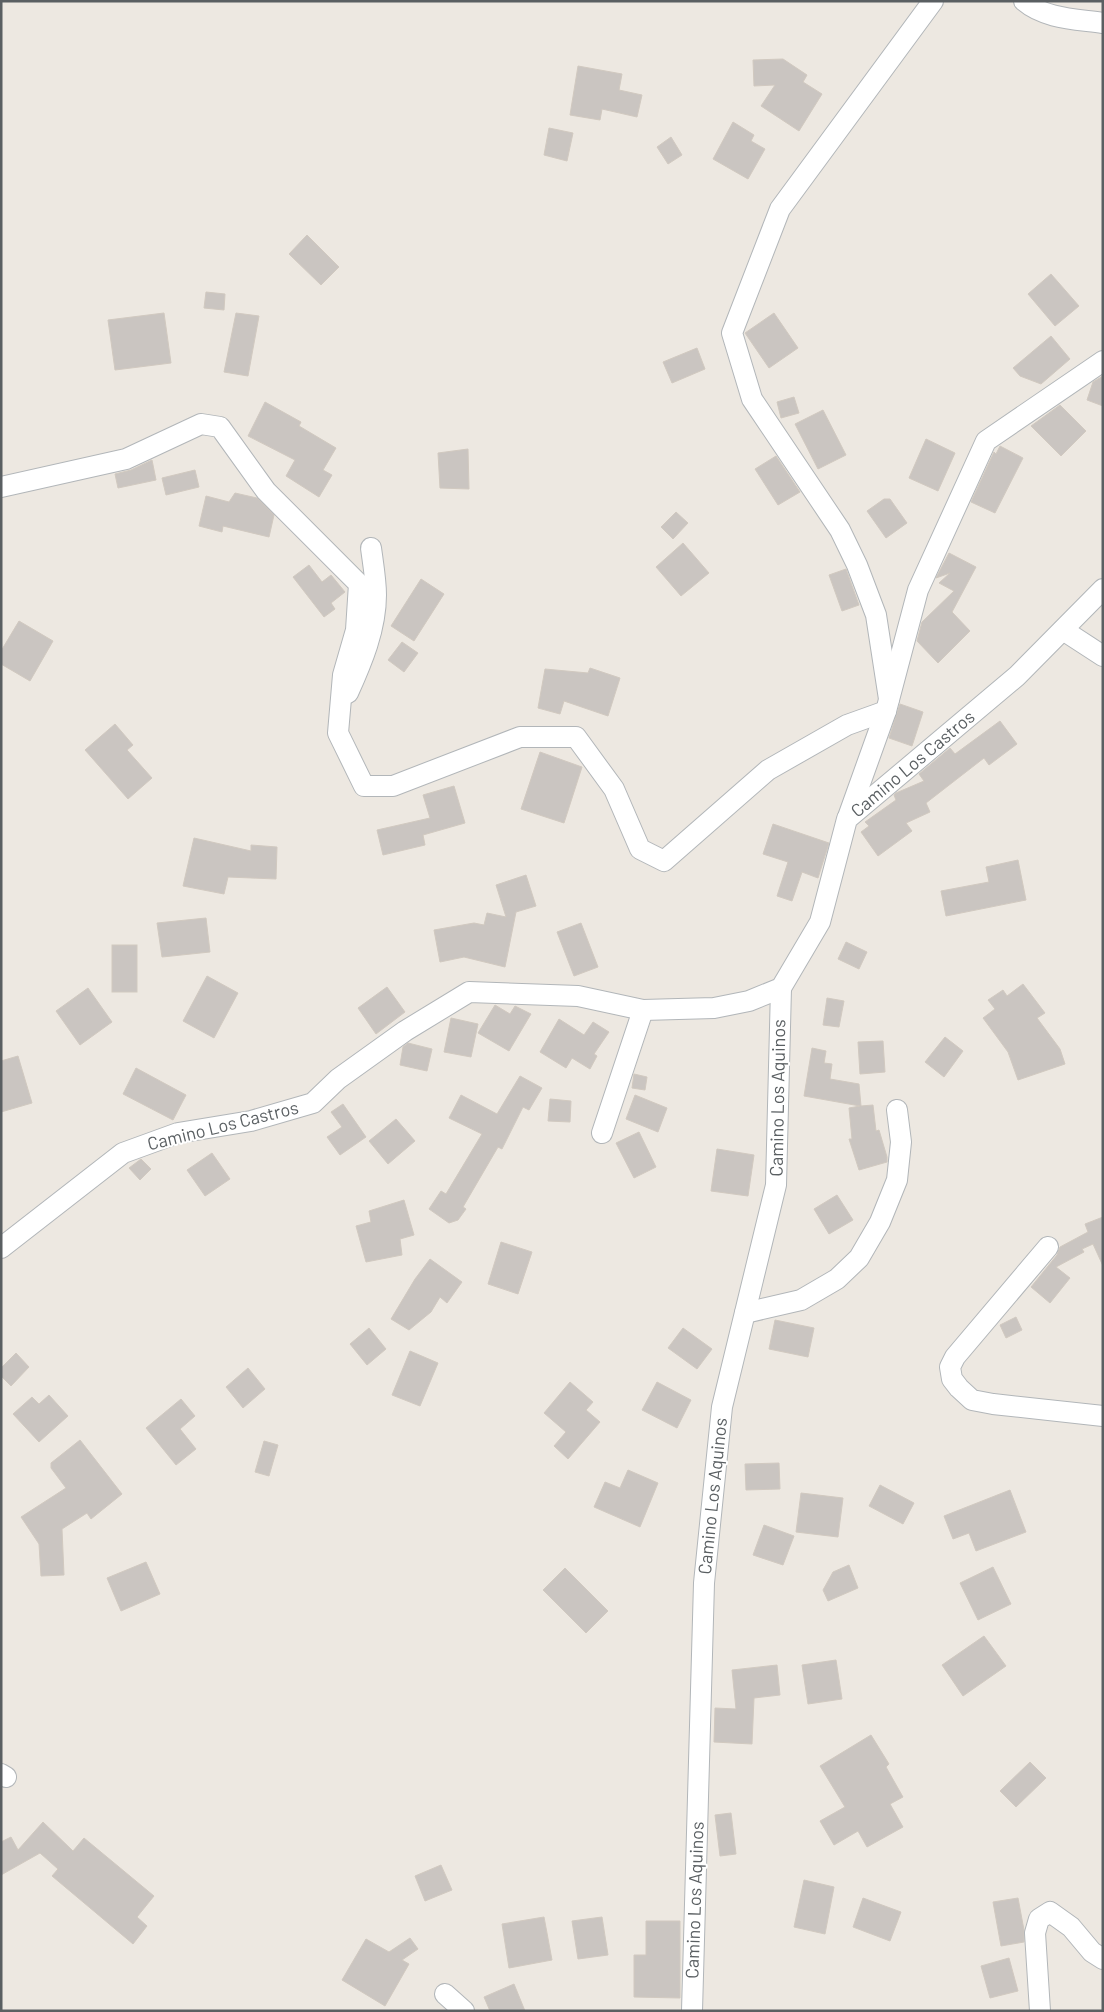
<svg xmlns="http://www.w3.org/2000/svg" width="1104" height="2012" font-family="Barlow,sans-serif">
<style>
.building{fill:#cac5c1;stroke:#d1c9c0}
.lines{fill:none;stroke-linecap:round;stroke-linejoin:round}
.minor-casing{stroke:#b2b6b9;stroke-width:22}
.minor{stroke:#fff;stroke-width:20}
.labels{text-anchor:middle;stroke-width:4;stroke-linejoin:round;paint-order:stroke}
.street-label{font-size:18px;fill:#5a5f62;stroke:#fff}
</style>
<rect width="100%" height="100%" fill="#ede8e1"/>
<g class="building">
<path d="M783,59L807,75L803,82L822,94L799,131L761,106L775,85L754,86L753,60Z"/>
<path d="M578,66L622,74L619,90L642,95L637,117L602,109L600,120L570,115Z"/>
<path d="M733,122L754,135L751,141L765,149L748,179L713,159Z"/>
<path d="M549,128L573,133L567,161L544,155Z"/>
<path d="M671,137L682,155L668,164L657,147Z"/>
<path d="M307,235L339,267L321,285L289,254Z"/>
<path d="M1051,274L1079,306L1055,326L1028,294Z"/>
<path d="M206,292L225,294L224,310L204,308Z"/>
<path d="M164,313L171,363L115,370L108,320Z"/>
<path d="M236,313L259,316L248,376L224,372Z"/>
<path d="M774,313L798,348L769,368L745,333Z"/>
<path d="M1051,336L1070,359L1041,384L1020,376L1013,368Z"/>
<path d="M697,348L705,369L672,383L663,362Z"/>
<path d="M1103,376V406L1087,400L1093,382Z"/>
<path d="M794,397L799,413L781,418L777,402Z"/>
<path d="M265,402L301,422L299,426L336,448L323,470L332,475L319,497L286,476L295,460L248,436Z"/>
<path d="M1060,405L1086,431L1061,456L1031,426Z"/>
<path d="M823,410L846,455L818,469L795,424Z"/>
<path d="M926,439L955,453L938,491L909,478Z"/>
<path d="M1000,446L1023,458L995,513L971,502L994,452L996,454Z"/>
<path d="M468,449L469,489L440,488L438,453Z"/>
<path d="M776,456L800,492L778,505L755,469Z"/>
<path d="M152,460L156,480L118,488L115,474L131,470Z"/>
<path d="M195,470L199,487L166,495L162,478Z"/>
<path d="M235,493L257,498L274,515L269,537L223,526L222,532L199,526L206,496L229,502Z"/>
<path d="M884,499H890L907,523L886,538L867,511Z"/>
<path d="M676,512L688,523L673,539L661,527Z"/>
<path d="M683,543L709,573L681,596L656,567Z"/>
<path d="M949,553L976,567L952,612L970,631L938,663L917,641L922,622L954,591L939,583L950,573L936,578Z"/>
<path d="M309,565L322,582L331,575L345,592L331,603L335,609L324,617L293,577Z"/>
<path d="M846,569L859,605L842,611L829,575Z"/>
<path d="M421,579L444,594L414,641L391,626Z"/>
<path d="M19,621L53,641L30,681L1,664V651Z"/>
<path d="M402,642L418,653L404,672L388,660Z"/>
<path d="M590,668L620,678L608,716L564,701L560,714L538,708L545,669L588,673Z"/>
<path d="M900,704L923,712L912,746L889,738Z"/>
<path d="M1000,721L1017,744L989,765L984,758L926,803L930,812L906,823L912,831L878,856L861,832L869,826L865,822L896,800L894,795L896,793L924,781L919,774L950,748L955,754Z"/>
<path d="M115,724L133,745L127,750L152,778L128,799L85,750Z"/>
<path d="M540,752L582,767L564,823L521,809Z"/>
<path d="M454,786L465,823L423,835L425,845L383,855L377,830L430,818L423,795Z"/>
<path d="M773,824L829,843L818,878L802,872L792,901L777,896L788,862L763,854Z"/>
<path d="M194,838L251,851V845L277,847L276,879L228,877L224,894L183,886Z"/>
<path d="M1018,860L1026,900L946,916L941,891L989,882L986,867Z"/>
<path d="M526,875L536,906L516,912L505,967L464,957L440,962L434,930L474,923L484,925L487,913L506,917L496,885Z"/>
<path d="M206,918L210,952L162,957L157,923Z"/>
<path d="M581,923L598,967L574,976L557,932Z"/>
<path d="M846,942L867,952L859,969L838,959Z"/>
<rect x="112" y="945" width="25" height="47"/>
<path d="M207,976L238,993L214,1038L183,1021Z"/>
<path d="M1023,984L1045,1013L1037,1018L1060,1049L1065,1064L1018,1080L1008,1052L983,1018L995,1009L988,1000L1003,990L1007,996Z"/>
<path d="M387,987L405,1012L376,1034L358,1008Z"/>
<path d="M88,988L112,1022L80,1045L56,1011Z"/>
<path d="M827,998L844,1001L839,1027L823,1025Z"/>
<path d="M495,1005L510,1014L515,1006L531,1014L509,1051L478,1033Z"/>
<path d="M451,1018L478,1024L471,1057L444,1052Z"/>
<path d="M559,1019L584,1035L593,1022L609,1032L594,1054L597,1056L590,1069L572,1058L566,1068L540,1052Z"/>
<path d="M945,1037L963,1051L944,1077L925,1062Z"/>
<path d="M883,1041L885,1072L860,1074L858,1042Z"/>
<path d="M408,1043L432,1049L427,1071L400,1065L403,1047Z"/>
<path d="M812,1048L826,1051L824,1063L832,1064L830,1079L859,1084L861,1106L873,1105L876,1131L879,1130L887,1157V1162L859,1170L849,1139H852L849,1108L860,1106L804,1096Z"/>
<path d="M18,1056L32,1103L1,1112V1061Z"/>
<path d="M136,1068L186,1095L173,1120L123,1094Z"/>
<path d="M634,1074L647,1077L645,1090L632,1088Z"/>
<path d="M520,1076L542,1088L529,1110L523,1107L502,1149L498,1147L463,1207L466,1209L458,1220L449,1223L429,1209L441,1191L446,1194L482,1134L449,1118L461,1095L497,1114Z"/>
<path d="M635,1095L667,1108L658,1132L626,1119Z"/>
<path d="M550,1099L571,1101L570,1122L548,1121Z"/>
<path d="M343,1104L366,1137L340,1155L327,1137L342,1127L331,1112Z"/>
<path d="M396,1119L415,1141L388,1164L369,1141Z"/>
<path d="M639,1132L656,1167L634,1178L616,1143Z"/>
<path d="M717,1149L754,1155L748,1196L711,1191Z"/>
<path d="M212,1153L230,1179L205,1196L187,1170Z"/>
<path d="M141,1159L151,1169L140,1180L129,1168Z"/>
<path d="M837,1195L853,1220L829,1234L814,1209Z"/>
<path d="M404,1200L414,1235L400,1239L402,1255L366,1262L356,1226L371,1222L369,1211Z"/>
<path d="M1103,1217V1266L1093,1244L1082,1249L1084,1252L1056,1267L1070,1278L1050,1303L1031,1287L1057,1255L1060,1247L1088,1232L1085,1224Z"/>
<path d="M501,1242L532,1252L518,1294L488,1284Z"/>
<path d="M430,1259L462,1282L447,1303L440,1297L431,1312L409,1330L391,1319L415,1279Z"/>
<path d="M1016,1317L1022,1330L1006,1338L1000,1325Z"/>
<path d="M775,1320L814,1328L808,1357L769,1349Z"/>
<path d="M369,1328L386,1349L367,1365L350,1344Z"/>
<path d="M683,1328L712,1349L697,1369L668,1348Z"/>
<path d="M410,1351L438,1363L420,1406L392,1395Z"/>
<path d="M16,1353L29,1367L11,1386L1,1376V1368Z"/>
<path d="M248,1368L265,1389L243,1408L226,1387Z"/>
<path d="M570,1382L593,1402L586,1410L600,1422L568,1459L554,1446L566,1432L544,1413Z"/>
<path d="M657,1382L691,1400L677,1428L642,1410Z"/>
<path d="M49,1395L68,1416L39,1442L13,1414L32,1397L39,1404Z"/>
<path d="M181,1399L195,1416L180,1429L196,1449L176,1465L146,1428Z"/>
<path d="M80,1440L122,1494L91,1519L87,1513L62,1529L64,1575L41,1576L39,1544L21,1517L66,1488L51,1468V1463Z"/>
<path d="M264,1441L278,1445L269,1476L255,1472Z"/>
<path d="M779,1463L780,1489L746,1490L745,1464Z"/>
<path d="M628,1470L658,1483L640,1527L594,1507L605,1482L620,1488Z"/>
<path d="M880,1485L914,1503L903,1524L869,1506Z"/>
<path d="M1010,1490L1026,1532L976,1551L969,1533L953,1539L944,1516Z"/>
<path d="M801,1493L843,1498L838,1537L796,1532Z"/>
<path d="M764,1525L794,1536L783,1565L753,1555Z"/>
<path d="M146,1562L160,1594L121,1611L107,1578Z"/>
<path d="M849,1565L858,1588L828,1601L823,1590L833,1572Z"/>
<path d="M993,1567L1011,1604L978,1620L960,1583Z"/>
<path d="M565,1568L608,1611L586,1633L543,1590Z"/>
<path d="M984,1636L1006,1666L963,1696L942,1665Z"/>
<path d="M836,1660L842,1699L808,1704L802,1665Z"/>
<path d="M777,1665L780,1695L754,1698L752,1744L714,1742L715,1708L736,1709L732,1670Z"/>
<path d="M871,1735L889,1764L886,1767L903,1797L890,1804L903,1827L867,1847L858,1831L834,1845L820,1821L845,1807L820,1766Z"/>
<path d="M1030,1762L1046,1778L1016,1807L1000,1791Z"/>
<path d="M731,1813L736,1854L720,1856L715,1815Z"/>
<path d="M43,1822L73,1851L84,1838L154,1896L137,1917L147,1926L133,1944L52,1876L58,1869L40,1853L1,1875V1842L11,1837L18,1850Z"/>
<path d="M441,1865L452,1890L425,1901L415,1876Z"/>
<path d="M804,1880L834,1887L825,1934L794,1927Z"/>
<path d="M863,1898L901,1912L890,1941L853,1927Z"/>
<path d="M1018,1898L1024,1930V1942L1001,1946L993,1902Z"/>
<path d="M544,1917L552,1960L509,1968L502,1924Z"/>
<path d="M602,1917L608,1955L578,1959L572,1921Z"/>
<path d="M646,1921H680V1998L634,1997V1955H646Z"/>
<path d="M410,1938L418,1949L402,1960L409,1964L385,2006L342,1980L366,1939L389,1952Z"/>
<path d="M1009,1958L1018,1991L990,1998L981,1966Z"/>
<path d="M514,1984L525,2011H490L484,1997Z"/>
</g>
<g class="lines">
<g class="minor-casing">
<g id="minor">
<path d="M1024,1C1045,19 1076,19 1103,23"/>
<path d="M1,487L126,459L201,424L220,427L266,491L359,584L356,630L343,675L338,733L364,786H393L520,737H576L614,789L640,849L664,861L768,770L847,725L886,711"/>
<path d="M1063,630L1103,656"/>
<path d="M348,693C362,662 376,629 376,595C376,580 373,563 371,548"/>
<path d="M889,699L876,615L857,565L840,530L752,399L732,333L780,209L933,1"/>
<path d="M848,817L886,711L918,590L986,441L1103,361"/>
<path d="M602,1133L643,1010"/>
<path d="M1048,1247L955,1357L950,1367L952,1379L959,1388L972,1400L993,1404L1103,1416"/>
<path d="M1,1248L123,1153L178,1133L251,1121L313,1103L338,1079L405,1031L469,992L578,996L643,1010L714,1008L749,1001L781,988L820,922L847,819L1017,676L1103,589"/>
<path d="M745,1313L801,1300L837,1279L859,1258L880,1222L897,1180L901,1142L897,1110"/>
<path d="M1,1774L6,1777"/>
<path d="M445,1994L464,2011"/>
<path d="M692,2011L704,1583L722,1407L776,1185L781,988"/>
<path d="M1040,2011L1035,1933L1039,1919L1050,1912L1071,1927L1092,1952L1103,1959"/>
</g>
</g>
<use href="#minor" class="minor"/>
</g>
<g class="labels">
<g class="street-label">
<text transform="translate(913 764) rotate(-40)" y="6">Camino Los Castros</text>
<text transform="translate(778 1098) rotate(-89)" y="6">Camino Los Aquinos</text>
<text transform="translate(223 1126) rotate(-14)" y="6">Camino Los Castros</text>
<text transform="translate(713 1496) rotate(-84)" y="6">Camino Los Aquinos</text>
<text transform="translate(695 1900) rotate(-88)" y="6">Camino Los Aquinos</text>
</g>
</g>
<rect width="1104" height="2012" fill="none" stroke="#5a5f62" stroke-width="5"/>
</svg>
